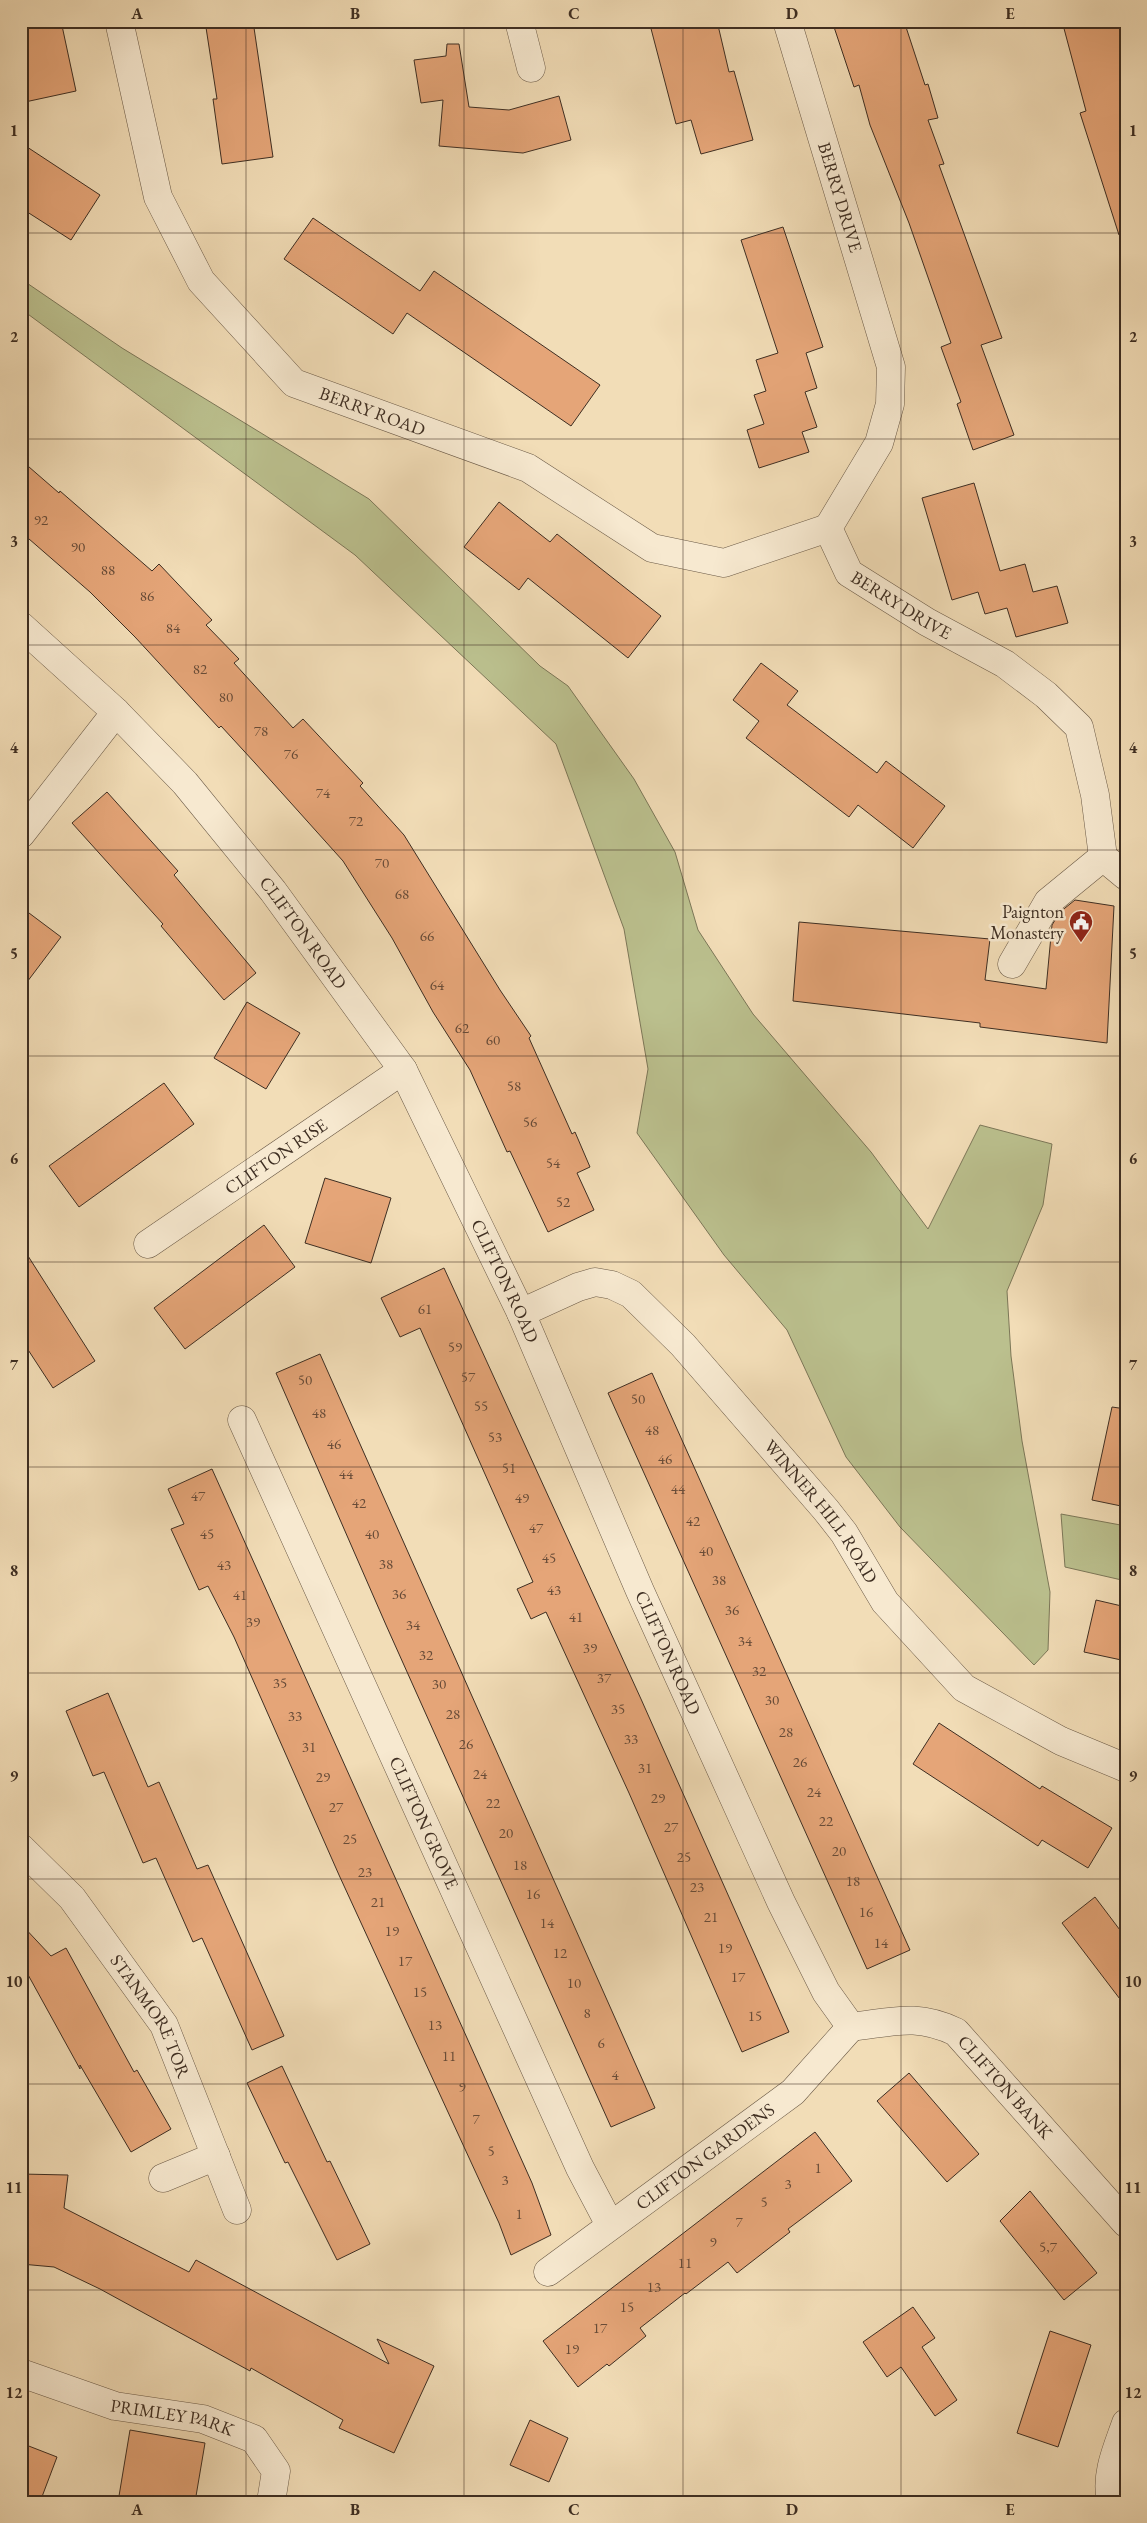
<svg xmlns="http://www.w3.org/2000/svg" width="1147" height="2523" font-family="'EB Garamond',serif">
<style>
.green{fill:#bbc08e;stroke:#7c7758}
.building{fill:#e5a578;stroke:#3e2e22}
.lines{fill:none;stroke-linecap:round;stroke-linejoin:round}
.minor-casing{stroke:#6b5a47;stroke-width:29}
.minor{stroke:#f7e9d0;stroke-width:28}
.grid{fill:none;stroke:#3e2e22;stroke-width:1;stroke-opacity:0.55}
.labels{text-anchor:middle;stroke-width:5;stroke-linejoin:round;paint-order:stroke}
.number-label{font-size:15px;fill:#684c38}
.street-label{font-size:18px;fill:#3e2e22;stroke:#f7e9d0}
.poi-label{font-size:18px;fill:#3e2e22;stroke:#f7e9d0;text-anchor:end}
.neatline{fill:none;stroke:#3e2e22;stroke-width:2}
.grid-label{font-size:16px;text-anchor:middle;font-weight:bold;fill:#3e2e22}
</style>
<rect width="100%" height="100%" fill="#f2ddb7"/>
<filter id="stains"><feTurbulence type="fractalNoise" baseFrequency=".004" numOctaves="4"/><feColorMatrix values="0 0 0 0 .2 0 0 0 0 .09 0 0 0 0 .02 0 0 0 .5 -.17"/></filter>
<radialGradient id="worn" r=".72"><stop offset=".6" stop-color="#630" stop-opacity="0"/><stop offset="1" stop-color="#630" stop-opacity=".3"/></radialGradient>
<g class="green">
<path d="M21,279L122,348L369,499L540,666L568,686L634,779L675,852L698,930L753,1014L871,1152L928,1229L980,1125L1052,1144L1043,1205L1007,1291L1011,1356L1022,1441L1050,1592L1048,1650L1034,1665L900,1527L846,1457L787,1330L724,1255L637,1133L648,1069L624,929L556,744L355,555L21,309Z"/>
<path d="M1061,1514L1126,1526V1581L1065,1567Z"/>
</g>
<g class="building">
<path d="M21,21H61L76,91L25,102L21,83Z"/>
<path d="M205,21H253L273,157L222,164L213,99H217Z"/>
<path d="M649,21H717L729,72L734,71L753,140L701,154L691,120L676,124Z"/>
<path d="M832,21H904L925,85L928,84L938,118L928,120L944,164L939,165L1002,338L981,345L1014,435L973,450L957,404L961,402L941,347L951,343L909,223L870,125L859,85L854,87Z"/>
<path d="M1062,21H1120L1126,41V234L1119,235L1080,113L1086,111Z"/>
<path d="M447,44H459L469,107L509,110L559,96L571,140L523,153L439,146L443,100L421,103L414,60L446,56Z"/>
<path d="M21,143L100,195L71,240L21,208Z"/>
<path d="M313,218L420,291L434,271L600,385L571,426L407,313L393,334L284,259Z"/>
<path d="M783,227L823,347L806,353L817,388L805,392L817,427L802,432L809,452L759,468L747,430L764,424L754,395L766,391L756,360L778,353L741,240Z"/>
<path d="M21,460L59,493L60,491L152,571L159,564L212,620L206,625L239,659L234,663L293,728L303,719L363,783L360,786L404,835L500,990L531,1036L529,1038L572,1134L575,1132L590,1167L577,1173L594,1210L548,1232L510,1151L507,1152L470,1070L433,1012L392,938L343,861L255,763L221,726L219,728L135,637L90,592L21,532Z"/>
<path d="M974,483L1000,571L1025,564L1033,592L1057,586L1068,623L1016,637L1007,608L985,614L978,592L952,600L922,498Z"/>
<path d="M499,502L550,542L557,534L661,616L628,658L528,578L519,590L464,547Z"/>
<path d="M761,663L798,691L787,705L877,773L886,761L945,806L913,848L858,805L849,817L746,738L759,721L733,700Z"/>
<path d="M107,792L178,871L174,875L256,973L224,1000L161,926L163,924L72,823Z"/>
<path d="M1075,900L1114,906L1107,1043L980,1027V1023L793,1001L799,922L990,939L985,980L1046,989L1052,925L1060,912Z"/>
<path d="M21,907L61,937L21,990Z"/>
<path d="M247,1002L300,1033L266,1089L214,1058Z"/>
<path d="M164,1083L194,1124L79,1207L49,1166Z"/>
<path d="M325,1178L391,1198L371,1263L305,1243Z"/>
<path d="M264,1225L295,1267L185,1349L154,1308Z"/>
<path d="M21,1245L95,1361L53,1388L21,1339Z"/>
<path d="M444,1268L641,1699L789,2032L742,2052L629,1793L546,1612L531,1619L517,1589L533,1582L420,1328L400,1337L381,1298Z"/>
<path d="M320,1354L655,2108L611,2127L386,1625L276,1373Z"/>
<path d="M652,1373L910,1950L867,1969L608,1393Z"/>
<path d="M1112,1407L1126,1409V1507L1092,1500Z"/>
<path d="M212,1469L532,2183L551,2235L511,2255L499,2223L339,1875L234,1637L208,1586L199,1590L171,1529L184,1524L168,1489Z"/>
<path d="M1096,1600L1126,1607V1661L1084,1652Z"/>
<path d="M108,1693L148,1787L159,1782L197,1869L208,1865L284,2036L252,2050L202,1938L193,1942L156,1858L143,1863L104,1772L93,1776L66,1711Z"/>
<path d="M939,1723L1040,1789L1042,1786L1112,1828L1088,1868L1042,1840L1038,1846L913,1764Z"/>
<path d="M1095,1897L1126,1938V2007L1062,1923Z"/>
<path d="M21,1924L51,1956L66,1948L134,2072L137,2070L171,2129L131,2152L80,2065V2069L21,1962Z"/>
<path d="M282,2066L327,2162L330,2161L370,2244L337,2260L288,2162L285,2163L247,2083Z"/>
<path d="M909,2073L979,2154L947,2182L877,2101Z"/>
<path d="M815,2132L852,2181L788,2229L790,2232L737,2273L728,2262L686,2294L685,2293L640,2328L646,2336L609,2366L607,2364L578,2387L543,2341Z"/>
<path d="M21,2174L68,2175L64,2208L189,2272L196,2260L389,2364L377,2339L434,2366L394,2453L339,2428L343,2420L251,2368L250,2371L100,2289L54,2267L21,2264Z"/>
<path d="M1030,2191L1097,2273L1064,2300L1000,2221Z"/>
<path d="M913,2307L935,2338L922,2347L957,2400L935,2416L901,2367L887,2377L863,2342Z"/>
<path d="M1050,2331L1091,2345L1058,2447L1017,2433Z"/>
<path d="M530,2420L568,2438L549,2482L510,2465Z"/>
<path d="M130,2430L205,2443L195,2502H118Z"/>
<path d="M21,2443L57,2457L40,2502H21Z"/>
</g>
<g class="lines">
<g class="minor-casing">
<g id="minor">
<path id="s1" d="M119,21L158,197L201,281L294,383L528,468L652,548L724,563L828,528"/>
<path d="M519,21L531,68"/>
<path id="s2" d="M787,21L891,367L890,404L879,443L828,528L849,573L927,622L1005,664L1046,695L1079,727L1095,795L1103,857L1126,876"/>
<path id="s3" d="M21,626L116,712L185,783L273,891L403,1070L521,1313L640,1591L781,1902L826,1992L851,2027"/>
<path d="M21,834L116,712"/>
<path d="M1012,964L1048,902L1103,857"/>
<path id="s4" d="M148,1244L403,1070"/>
<path id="s5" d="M521,1313L578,1287L595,1282L612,1285L631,1294L683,1345L826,1510L844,1533L885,1602L964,1688L1061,1741L1126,1768"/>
<path id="s6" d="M242,1420L580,2168L610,2225"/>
<path id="s7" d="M21,1848L72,1898L164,2025L237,2210"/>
<path id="s8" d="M851,2027C894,2022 916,2013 956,2032L1126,2223"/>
<path d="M163,2178L216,2156"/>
<path id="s9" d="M548,2272L793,2092L851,2027"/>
<path id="s10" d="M21,2373L115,2406L203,2419L254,2439L276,2471L271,2502"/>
<path d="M1111,2502C1105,2474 1117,2449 1126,2423"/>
</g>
</g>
<use href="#minor" class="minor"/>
</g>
<path class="grid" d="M246,21V2502M464,21V2502M683,21V2502M901,21V2502M21,233H1126M21,439H1126M21,645H1126M21,850H1126M21,1056H1126M21,1262H1126M21,1467H1126M21,1673H1126M21,1879H1126M21,2084H1126M21,2290H1126"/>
<defs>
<g id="civic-pin" transform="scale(1.25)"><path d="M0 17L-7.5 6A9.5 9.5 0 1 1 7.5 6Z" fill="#8f2418" stroke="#f7e9d0"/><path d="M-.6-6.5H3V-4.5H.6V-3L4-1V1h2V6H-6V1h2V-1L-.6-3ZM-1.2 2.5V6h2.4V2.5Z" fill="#fff"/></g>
</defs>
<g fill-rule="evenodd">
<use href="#civic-pin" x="1081" y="922"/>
</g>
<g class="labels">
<g class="number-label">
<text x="41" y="525">92</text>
<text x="78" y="552">90</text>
<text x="108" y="575">88</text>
<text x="147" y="601">86</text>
<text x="173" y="633">84</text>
<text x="200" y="674">82</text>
<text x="226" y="702">80</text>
<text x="261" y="736">78</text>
<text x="291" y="759">76</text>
<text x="323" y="798">74</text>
<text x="356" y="826">72</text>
<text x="382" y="868">70</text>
<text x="402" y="899">68</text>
<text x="427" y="941">66</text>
<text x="437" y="990">64</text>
<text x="462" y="1033">62</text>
<text x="493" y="1045">60</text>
<text x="514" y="1091">58</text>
<text x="530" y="1127">56</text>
<text x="553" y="1168">54</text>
<text x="563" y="1207">52</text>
<text x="425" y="1314">61</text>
<text x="455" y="1352">59</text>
<text x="468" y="1382">57</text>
<text x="305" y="1385">50</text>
<text x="638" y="1404">50</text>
<text x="481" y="1411">55</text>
<text x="319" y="1418">48</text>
<text x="652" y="1435">48</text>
<text x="495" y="1442">53</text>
<text x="334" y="1449">46</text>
<text x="665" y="1464">46</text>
<text x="509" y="1473">51</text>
<text x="346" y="1479">44</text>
<text x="678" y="1494">44</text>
<text x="198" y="1501">47</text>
<text x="522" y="1503">49</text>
<text x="359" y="1508">42</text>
<text x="693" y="1526">42</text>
<text x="536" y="1533">47</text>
<text x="207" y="1539">45</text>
<text x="372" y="1539">40</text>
<text x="706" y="1556">40</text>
<text x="549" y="1563">45</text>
<text x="386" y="1569">38</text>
<text x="224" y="1570">43</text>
<text x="719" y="1585">38</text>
<text x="554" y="1595">43</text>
<text x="399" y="1599">36</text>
<text x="240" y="1600">41</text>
<text x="732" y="1615">36</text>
<text x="576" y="1622">41</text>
<text x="253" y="1627">39</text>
<text x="413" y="1630">34</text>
<text x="745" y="1646">34</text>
<text x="590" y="1653">39</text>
<text x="426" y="1660">32</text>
<text x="759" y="1676">32</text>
<text x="604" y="1683">37</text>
<text x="280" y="1688">35</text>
<text x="439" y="1689">30</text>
<text x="772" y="1705">30</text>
<text x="618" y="1714">35</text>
<text x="453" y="1719">28</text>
<text x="295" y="1721">33</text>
<text x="786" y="1737">28</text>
<text x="631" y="1744">33</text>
<text x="466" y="1749">26</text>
<text x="309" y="1752">31</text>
<text x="800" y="1767">26</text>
<text x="645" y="1773">31</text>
<text x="480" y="1779">24</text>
<text x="323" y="1782">29</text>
<text x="814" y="1797">24</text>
<text x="658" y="1803">29</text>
<text x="493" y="1808">22</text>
<text x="336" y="1812">27</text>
<text x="826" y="1826">22</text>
<text x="671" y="1832">27</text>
<text x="506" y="1838">20</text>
<text x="350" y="1844">25</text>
<text x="839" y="1856">20</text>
<text x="684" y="1862">25</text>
<text x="520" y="1870">18</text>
<text x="365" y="1877">23</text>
<text x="853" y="1886">18</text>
<text x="697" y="1892">23</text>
<text x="533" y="1899">16</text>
<text x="378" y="1907">21</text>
<text x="866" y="1917">16</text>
<text x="711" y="1922">21</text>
<text x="547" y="1928">14</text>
<text x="392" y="1936">19</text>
<text x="881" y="1948">14</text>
<text x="725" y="1953">19</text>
<text x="560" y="1958">12</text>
<text x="405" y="1966">17</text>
<text x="738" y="1982">17</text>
<text x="574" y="1988">10</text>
<text x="420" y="1997">15</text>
<text x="587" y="2018">8</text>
<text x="755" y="2021">15</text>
<text x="435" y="2030">13</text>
<text x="601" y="2048">6</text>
<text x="449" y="2061">11</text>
<text x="615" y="2080">4</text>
<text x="462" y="2092">9</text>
<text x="476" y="2124">7</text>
<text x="491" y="2156">5</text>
<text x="818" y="2173">1</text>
<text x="505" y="2185">3</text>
<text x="788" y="2189">3</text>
<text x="764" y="2207">5</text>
<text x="519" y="2219">1</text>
<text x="739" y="2227">7</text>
<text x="713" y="2247">9</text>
<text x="1048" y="2252">5,7</text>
<text x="685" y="2268">11</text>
<text x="654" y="2292">13</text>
<text x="627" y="2312">15</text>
<text x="600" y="2333">17</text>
<text x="572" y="2354">19</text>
</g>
<g class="street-label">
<text dy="6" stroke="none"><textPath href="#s2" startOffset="184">BERRY DRIVE</textPath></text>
<text dy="6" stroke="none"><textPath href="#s1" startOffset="496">BERRY ROAD</textPath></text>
<text dy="6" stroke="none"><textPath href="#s2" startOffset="649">BERRY DRIVE</textPath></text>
<text dy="6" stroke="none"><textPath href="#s3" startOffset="418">CLIFTON ROAD</textPath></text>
<text dy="6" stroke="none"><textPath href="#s4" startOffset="155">CLIFTON RISE</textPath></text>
<text dy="6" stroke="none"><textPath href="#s3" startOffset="822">CLIFTON ROAD</textPath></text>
<text dy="6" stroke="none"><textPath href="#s5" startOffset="408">WINNER HILL ROAD</textPath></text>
<text dy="6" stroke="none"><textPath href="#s3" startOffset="1228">CLIFTON ROAD</textPath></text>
<text dy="6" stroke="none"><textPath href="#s6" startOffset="442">CLIFTON GROVE</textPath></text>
<text dy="6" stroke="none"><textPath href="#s7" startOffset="214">STANMORE TOR</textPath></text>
<text dy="6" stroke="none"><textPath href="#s8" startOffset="181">CLIFTON BANK</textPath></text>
<text dy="6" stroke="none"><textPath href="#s9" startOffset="195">CLIFTON GARDENS</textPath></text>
<text dy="6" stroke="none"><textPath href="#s10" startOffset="158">PRIMLEY PARK</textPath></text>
</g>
<g class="poi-label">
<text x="1064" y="918">Paignton<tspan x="1064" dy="21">Monastery</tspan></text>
</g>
</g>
<rect width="1147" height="2523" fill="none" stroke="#f2ddb7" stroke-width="55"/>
<rect x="28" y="28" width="1092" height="2468" class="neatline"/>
<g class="grid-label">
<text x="137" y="19">A</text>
<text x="355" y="19">B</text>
<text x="574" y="19">C</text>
<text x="792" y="19">D</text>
<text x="1010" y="19">E</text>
<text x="14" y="136">1</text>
<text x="1133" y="136">1</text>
<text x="14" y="342">2</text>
<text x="1133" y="342">2</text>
<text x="14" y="547">3</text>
<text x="1133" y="547">3</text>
<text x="14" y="753">4</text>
<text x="1133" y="753">4</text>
<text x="14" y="959">5</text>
<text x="1133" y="959">5</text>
<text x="14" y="1164">6</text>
<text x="1133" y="1164">6</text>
<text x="14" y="1370">7</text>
<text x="1133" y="1370">7</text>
<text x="14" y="1576">8</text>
<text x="1133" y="1576">8</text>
<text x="14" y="1781">9</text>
<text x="1133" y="1781">9</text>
<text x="14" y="1987">10</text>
<text x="1133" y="1987">10</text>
<text x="14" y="2193">11</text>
<text x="1133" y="2193">11</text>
<text x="14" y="2398">12</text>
<text x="1133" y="2398">12</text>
<text x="137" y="2515">A</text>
<text x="355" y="2515">B</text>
<text x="574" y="2515">C</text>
<text x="792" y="2515">D</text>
<text x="1010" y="2515">E</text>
</g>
<rect width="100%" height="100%" filter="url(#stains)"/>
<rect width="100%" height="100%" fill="url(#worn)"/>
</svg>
